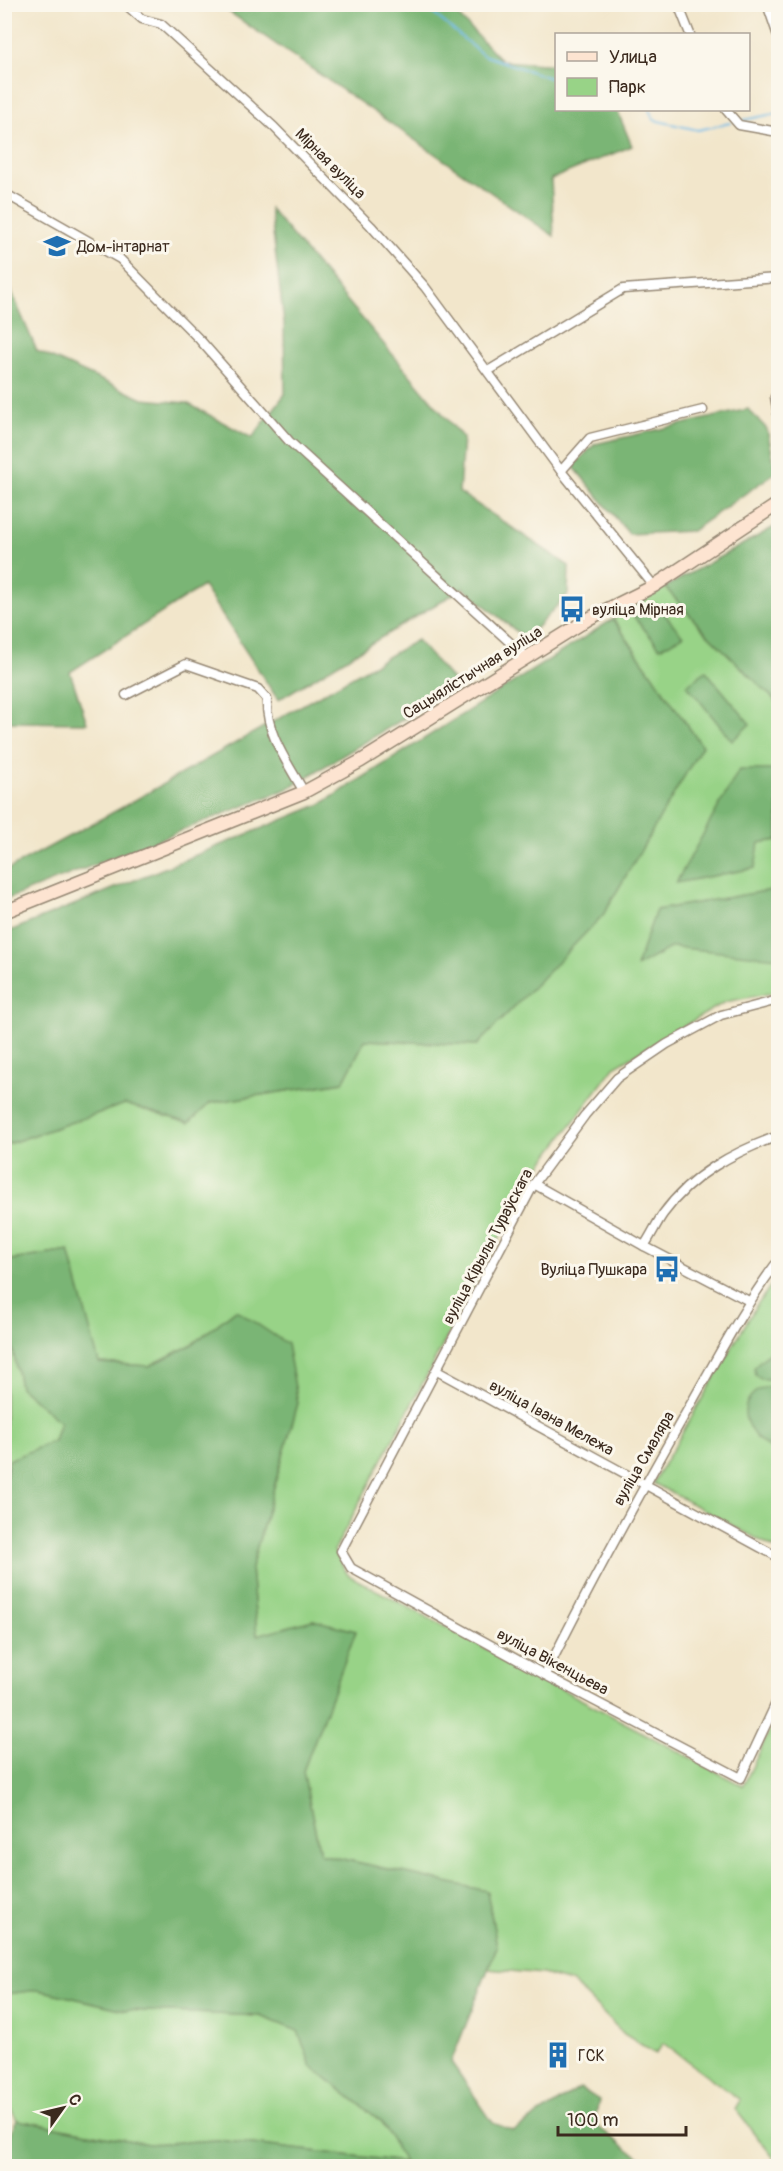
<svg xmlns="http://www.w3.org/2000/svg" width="783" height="2171" font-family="Pangolin,sans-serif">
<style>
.green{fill:#98d387;stroke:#6a7e52;stroke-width:1.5}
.forest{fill:#7ab574;stroke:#5a7049;stroke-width:1.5}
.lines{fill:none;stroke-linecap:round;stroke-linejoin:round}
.stream{stroke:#6db9e6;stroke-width:2}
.minor-casing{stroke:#968874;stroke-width:11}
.secondary-casing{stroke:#968874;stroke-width:15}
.minor{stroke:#fff;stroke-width:8}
.secondary{stroke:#fde4d1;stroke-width:12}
.labels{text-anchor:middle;stroke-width:6;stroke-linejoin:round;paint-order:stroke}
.street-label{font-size:16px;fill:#3b2a1e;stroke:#fbf7ec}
.poi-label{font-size:16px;fill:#3b2a1e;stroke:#fbf7ec;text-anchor:start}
</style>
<rect width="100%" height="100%" fill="#fbf7ec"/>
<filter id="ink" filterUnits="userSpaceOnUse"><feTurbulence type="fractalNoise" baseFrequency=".0167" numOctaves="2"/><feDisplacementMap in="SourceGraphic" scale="12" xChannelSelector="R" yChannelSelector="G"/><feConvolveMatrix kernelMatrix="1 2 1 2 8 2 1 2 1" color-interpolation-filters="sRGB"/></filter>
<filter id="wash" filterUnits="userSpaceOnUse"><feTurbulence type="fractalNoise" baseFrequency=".008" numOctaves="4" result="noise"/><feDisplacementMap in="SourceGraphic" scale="24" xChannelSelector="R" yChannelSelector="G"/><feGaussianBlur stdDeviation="1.35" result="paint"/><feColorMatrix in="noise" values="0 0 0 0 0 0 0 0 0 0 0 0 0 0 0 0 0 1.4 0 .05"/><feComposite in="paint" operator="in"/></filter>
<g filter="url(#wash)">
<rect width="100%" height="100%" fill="#f2e6cb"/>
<g class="green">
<path d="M665,587L705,632L778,703V992L725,1002L614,1067L530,1180L334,1551L348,1575L743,1786L778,1713V2163L735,2109L740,2100L663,2043L656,2054L624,2034L573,1983L543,1974L488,1969L497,1947L487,1891L320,1854L303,1771L356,1631L313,1620L257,1635L251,1568L298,1403L236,1310L191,1345L149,1366L98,1363L69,1251L5,1261V1145L125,1104L189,1123L210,1103L343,1082L365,1040L477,1045L702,746L613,619Z"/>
<path d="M778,1276V1550L653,1483L756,1306Z"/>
<path d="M5,1309L20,1387L60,1422L54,1441L9,1460L5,1482Z"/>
<path d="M39,1990L125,2010L260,2016L299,2031L311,2066L382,2122L404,2162L218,2140L149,2144L17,2120L5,2100L4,1994Z"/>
</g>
<g class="forest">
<path d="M219,5H448L502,61L556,65V110H617L632,146L551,179L554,236Z"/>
<path d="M270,209L463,438L459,492L569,566L568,594L526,639L463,588L278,700L203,586L70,672L87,723L5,722L4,275L37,351L143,399L187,403L252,438L285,394L284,323Z"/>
<path d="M748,409L767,429L776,472L692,531L629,534L573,466L595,444Z"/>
<path d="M778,525V703L705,632L665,587Z"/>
<path d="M656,604L683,636L660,648L634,617Z"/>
<path d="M613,619L702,746L603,915L477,1045L365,1040L343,1082L210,1103L189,1123L125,1104L5,1145V933L321,804Z"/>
<path d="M417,640L458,686L287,789L5,900V871L121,808Z"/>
<path d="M706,671L750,724L732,741L687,685Z"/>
<path d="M739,770H778V840L759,843L755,868L676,883Z"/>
<path d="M778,889V958L672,947L636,967L656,910Z"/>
<path d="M69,1251L99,1363L150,1366L191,1345L236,1310L287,1344L298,1403L251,1568L257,1635L313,1620L356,1631L303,1771L320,1854L487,1891L497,1947L451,2062L493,2123L514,2131L580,2088L599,2100L594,2124L651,2166H5V2144L17,2120L149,2144L218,2140L404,2162L382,2122L311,2066L298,2031L260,2016L125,2010L39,1990L5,1994V1482L9,1460L54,1441L60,1422L20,1387L5,1309V1261Z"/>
<path d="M778,1324V1379H761L755,1375L754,1368C759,1358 772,1356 773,1344C774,1339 773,1334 774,1328Z"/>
<path d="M778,1385V1455C771,1449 762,1444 756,1437C735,1412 746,1387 778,1385Z"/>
</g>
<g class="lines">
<g class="stream">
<path d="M422,4L483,55L556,80"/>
<path d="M649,110L654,120L698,130L730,123"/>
<path d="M744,120L778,113"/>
</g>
</g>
</g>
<g filter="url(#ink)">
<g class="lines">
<g class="minor-casing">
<g id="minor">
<path d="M125,4L142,19L161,24L274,127L371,226L425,287L561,471L654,586"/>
<path d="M678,4L690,34"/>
<path d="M767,4L778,36"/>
<path d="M726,110L739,125L778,132"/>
<path d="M4,193L120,259L200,340L289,441L526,657"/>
<path d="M488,371L623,289L778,278"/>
<path d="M775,397L778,414"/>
<path d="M561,471L590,438L703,410"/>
<path d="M126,695L186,664L258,689L267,699C265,733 288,763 304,792"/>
<path d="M778,1000L721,1015L667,1044L617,1078L585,1115L534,1184L341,1551L351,1568L545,1675L741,1778L778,1699"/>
<path d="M534,1184L644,1246L749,1301"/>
<path d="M644,1246C651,1236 656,1224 663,1214C692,1174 734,1152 778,1136"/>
<path d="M437,1371L778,1557"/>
<path d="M545,1675C590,1584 638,1497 688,1409C716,1360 741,1311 775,1265L778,1264"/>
</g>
</g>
<g class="secondary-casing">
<path id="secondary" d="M4,912L304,792L361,761L590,618L654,586L778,504"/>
</g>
<use href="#minor" class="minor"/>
<use href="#secondary" class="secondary"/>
</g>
</g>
<defs>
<g id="school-bare" transform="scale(2.07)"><path d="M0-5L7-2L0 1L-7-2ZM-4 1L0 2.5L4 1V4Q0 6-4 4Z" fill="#1f6fb2" stroke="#fbf7ec" stroke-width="2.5" paint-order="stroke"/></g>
<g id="bus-bare" transform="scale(2.07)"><path d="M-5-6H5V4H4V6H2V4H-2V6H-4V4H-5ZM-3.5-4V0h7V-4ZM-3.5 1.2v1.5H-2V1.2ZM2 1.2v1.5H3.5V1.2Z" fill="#1f6fb2" stroke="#fbf7ec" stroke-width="2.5" paint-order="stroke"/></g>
<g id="building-bare" transform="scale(2.07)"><path d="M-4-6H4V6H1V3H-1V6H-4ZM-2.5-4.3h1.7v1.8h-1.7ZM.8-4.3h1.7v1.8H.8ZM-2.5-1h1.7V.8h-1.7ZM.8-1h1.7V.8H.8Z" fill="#1f6fb2" stroke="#fbf7ec" stroke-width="2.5" paint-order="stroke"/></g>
</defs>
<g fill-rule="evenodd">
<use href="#school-bare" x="57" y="246"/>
<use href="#bus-bare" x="572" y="609"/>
<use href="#bus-bare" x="667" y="1269"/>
<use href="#building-bare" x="558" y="2055"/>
</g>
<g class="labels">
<g class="street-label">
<text transform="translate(331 163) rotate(45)" y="6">Мірная вуліца</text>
<text transform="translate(472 672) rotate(-32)" y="6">Сацыялістычная вуліца</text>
<text transform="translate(487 1246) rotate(-62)" y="6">вуліца Кірылы Тураўскага</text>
<text transform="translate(552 1417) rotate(29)" y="6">вуліца Івана Мележа</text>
<text transform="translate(643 1458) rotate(-60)" y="6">вуліца Смаляра</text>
<text transform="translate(553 1661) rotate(28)" y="6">вуліца Вікенцьева</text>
</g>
<g class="poi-label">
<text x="77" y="252">Дом-інтарнат</text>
<text x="592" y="615">вуліца Мірная</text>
<text x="647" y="1275" text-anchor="end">Вуліца Пушкара</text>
<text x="578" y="2061">ГСК</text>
</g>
</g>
<rect width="783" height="2171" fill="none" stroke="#fbf7ec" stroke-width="24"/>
<rect x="555" y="33" width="195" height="78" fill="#fbf7ec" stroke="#aea59a" stroke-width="1.5"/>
<rect x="567" y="52" width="30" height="9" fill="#fde4d1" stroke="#aea59a" stroke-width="1.5"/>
<text x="609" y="63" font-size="18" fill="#3b2a1e">Улица</text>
<rect x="567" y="78" width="30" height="18" fill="#98d387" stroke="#aea59a" stroke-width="1.5"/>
<text x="609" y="93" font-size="18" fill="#3b2a1e">Парк</text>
<g transform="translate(63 2108) rotate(56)" stroke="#fbf7ec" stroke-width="4.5" paint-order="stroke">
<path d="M0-4.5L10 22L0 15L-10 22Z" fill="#3b2a1e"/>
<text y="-9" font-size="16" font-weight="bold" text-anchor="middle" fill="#3b2a1e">С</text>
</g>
<path d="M558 2126v9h128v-9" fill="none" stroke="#3b2a1e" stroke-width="3"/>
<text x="567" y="2126" font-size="18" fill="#3b2a1e" stroke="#fbf7ec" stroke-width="4.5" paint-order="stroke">100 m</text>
</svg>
